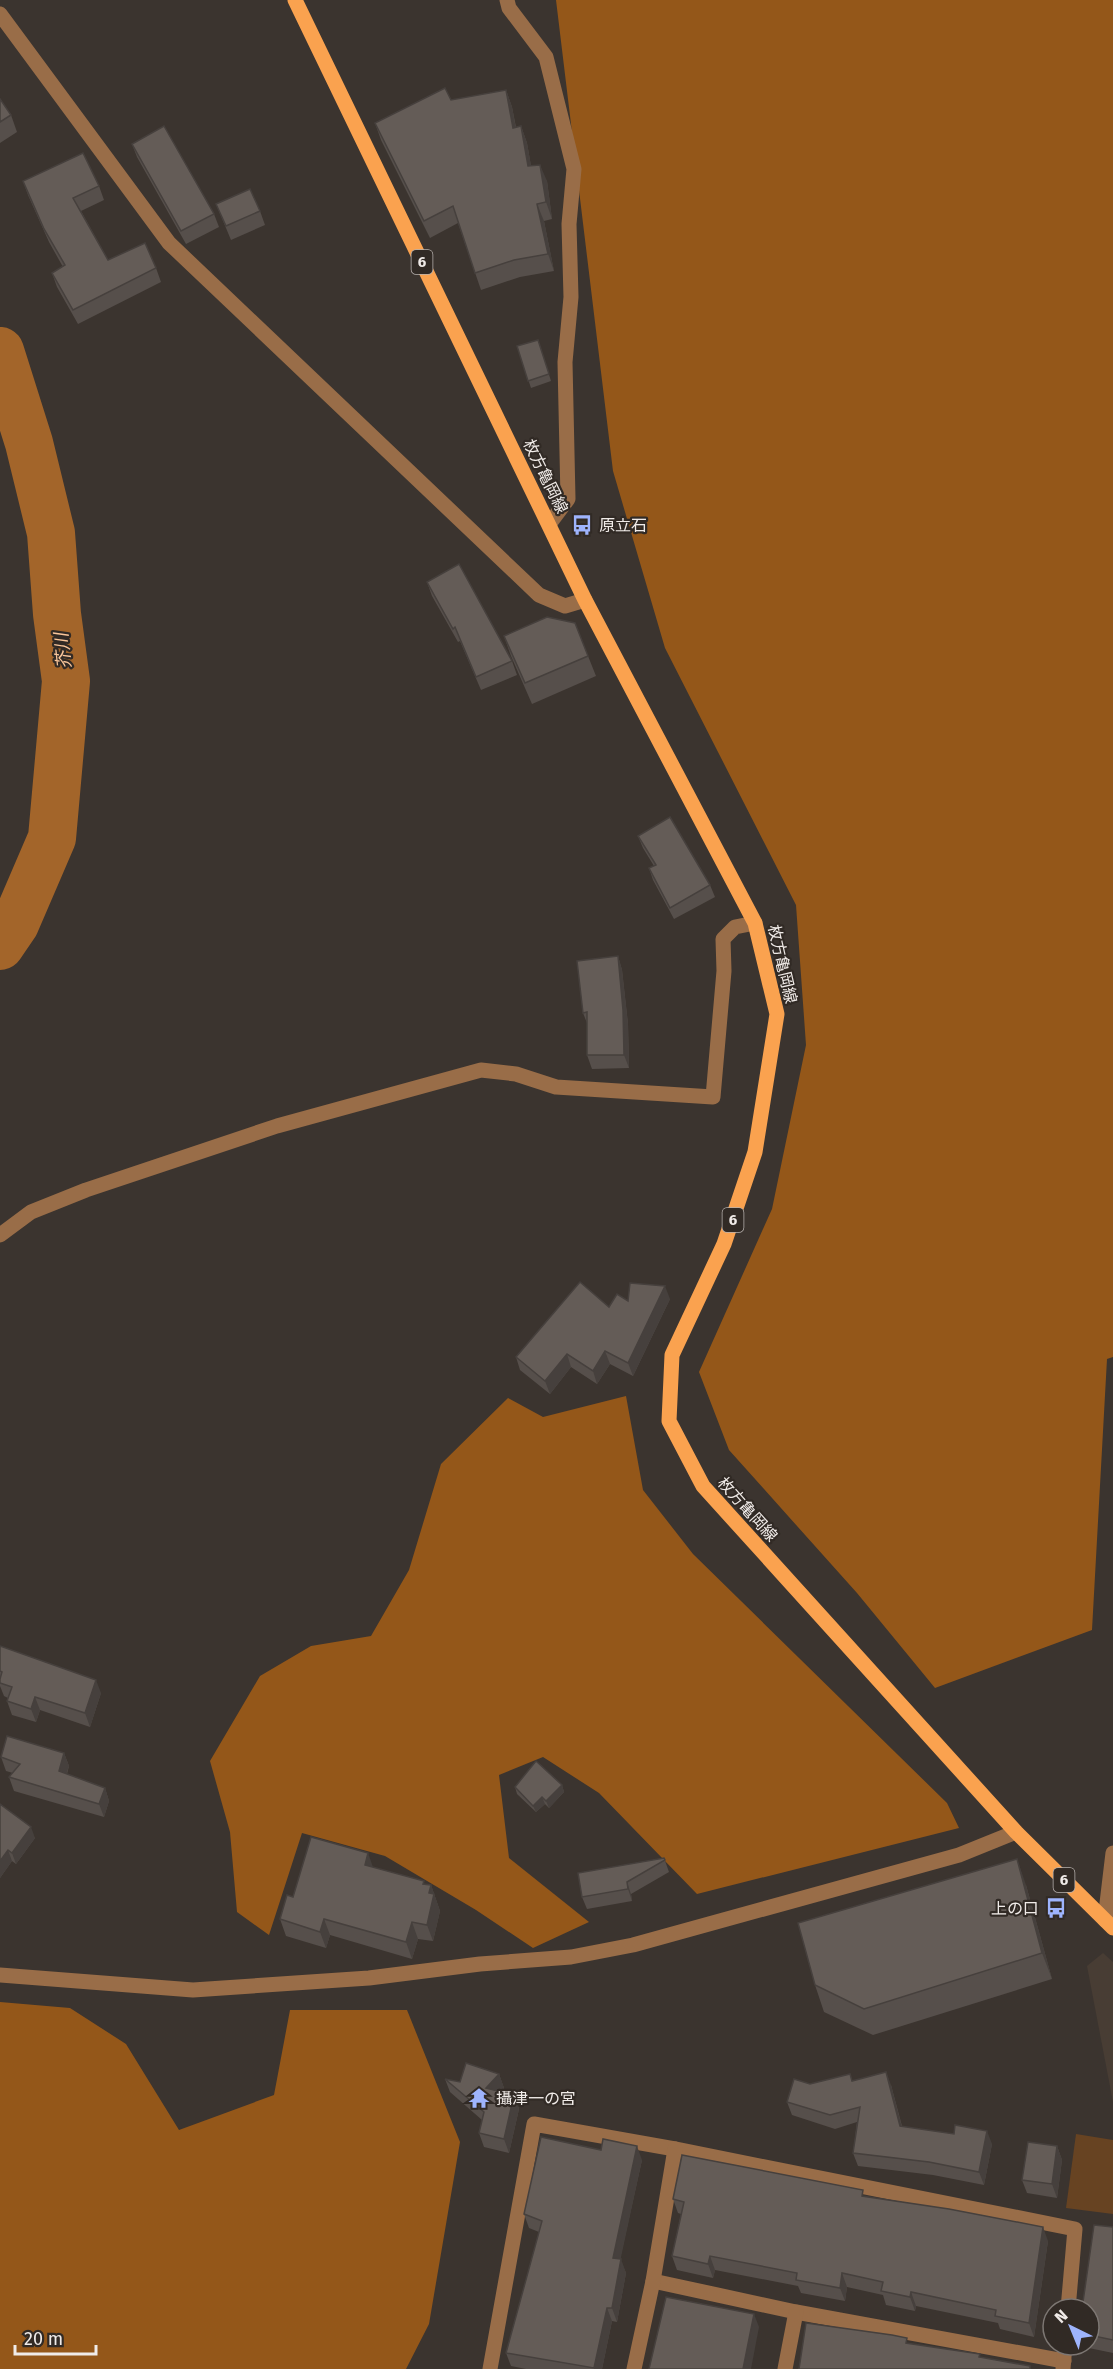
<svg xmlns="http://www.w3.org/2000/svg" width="1113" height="2369" font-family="'Fira Sans','Noto Sans JP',sans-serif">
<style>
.built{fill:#483d34}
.green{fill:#674322}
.forest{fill:#945719}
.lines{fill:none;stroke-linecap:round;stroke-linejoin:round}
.river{stroke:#a3652a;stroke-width:48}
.minor{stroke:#996d48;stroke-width:15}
.major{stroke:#faa24f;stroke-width:15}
.wall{fill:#564f4b}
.shaded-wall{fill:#46403d}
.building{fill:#645c57;stroke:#46403d;stroke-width:1.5}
.labels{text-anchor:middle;stroke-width:4.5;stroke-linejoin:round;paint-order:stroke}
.shield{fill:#312a25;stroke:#b7b1ae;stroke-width:1.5}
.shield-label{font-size:15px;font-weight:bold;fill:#f0ebe8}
.street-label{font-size:16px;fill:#f0ebe8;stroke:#312a25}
.poi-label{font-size:16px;fill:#f0ebe8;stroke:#312a25;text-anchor:start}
.water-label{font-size:18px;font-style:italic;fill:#fac69a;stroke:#312a25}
</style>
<rect width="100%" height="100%" fill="#3b342f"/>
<path class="built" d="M1103,1953L1113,1962V2102L1087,1966Z"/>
<path class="green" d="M1076,2134L1113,2140V2214L1066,2208Z"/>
<g class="forest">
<path d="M556,0H1113V1357L1107,1359L1092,1630L935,1688L857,1593L729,1450L699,1372L772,1209L806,1045L796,905L665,648L613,471Z"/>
<path d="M626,1396L643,1490L693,1554L947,1803L959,1828L697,1894L599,1793L543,1757L499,1775L509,1858L589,1922L533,1948L476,1910L385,1856L302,1833L269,1935L237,1912L230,1832L210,1761L260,1676L311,1646L371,1636L409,1570L441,1464L508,1398L543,1417Z"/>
<path d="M0,2002L70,2008L126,2044L179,2130L274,2095L290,2010H407L460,2142L429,2324L406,2369H0Z"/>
</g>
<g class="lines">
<path class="river" d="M0,351L29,443L51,533L57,614L66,681L52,838L15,924L0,946"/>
<g class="minor">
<path d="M507,0L509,8L546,57L574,169L569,224L571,297L565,362L568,499L550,523"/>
<path d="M0,14L169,243L539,595L565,606L585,600"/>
<path d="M0,1235L31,1212L86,1190L277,1126L481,1070L516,1074L556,1087L713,1097L724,971L723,939L735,927L755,923"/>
<path d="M1113,1853L1105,1920H1113"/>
<path d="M0,1975L193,1990L369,1978L480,1964L571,1957L633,1945L959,1855L1016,1832"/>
<path d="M653,2281L796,2312L1064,2361"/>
<path d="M490,2369L534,2124L675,2149L1075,2229L1068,2309"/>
<path d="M634,2369L653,2281L675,2149"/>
<path d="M785,2369L796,2312"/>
<path d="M1063,2369L1065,2345"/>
</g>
<path class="major" d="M295,0L585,600L755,923L777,1014L755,1152L724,1244L672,1355L669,1421L703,1486L1016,1832L1113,1928"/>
</g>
<g class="wall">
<path d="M506,90L512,107L516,127L521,126L527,143L531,166L547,181L552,219L544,221L554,271L520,277L481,290L458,223L430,238L381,140L375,123L451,100Z"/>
<path d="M0,99L11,115L17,132L0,143Z"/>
<path d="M132,144L214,214L219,227L186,244L137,157Z"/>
<path d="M23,181L99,186L104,200L81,211L108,260L156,268L161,282L78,324L57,287L52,273L63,267L49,242L28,195Z"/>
<path d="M216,204L260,211L265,225L231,240Z"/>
<path d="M538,340L551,381L531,388L517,346Z"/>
<path d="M427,582L512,661L517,675L481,690L460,641L458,642L432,596Z"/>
<path d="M504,636L588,656L596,676L532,704L511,656Z"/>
<path d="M638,836L710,885L715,897L674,919L653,880L649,868L654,866L643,848Z"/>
<path d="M618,956L622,970L628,1024L629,1068L592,1069L587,1055V1023L583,1013Z"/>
<path d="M670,1299L633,1376L610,1364L597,1384L571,1367L550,1394L520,1370L516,1357L609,1307L628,1301Z"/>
<path d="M0,1646L101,1693L90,1727L40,1710L36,1722L12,1715L7,1701L8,1698L4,1696L0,1686Z"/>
<path d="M64,1753L69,1766L67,1774L105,1788L109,1801L104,1817L14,1791L9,1777L13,1773L6,1771L1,1757Z"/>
<path d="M562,1785L564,1792L549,1808L545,1804L536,1812L517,1794L515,1787Z"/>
<path d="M0,1804L35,1838L16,1864L12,1861L0,1878Z"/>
<path d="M664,1858L669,1872L631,1894L632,1901L587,1909L582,1897Z"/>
<path d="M373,1867L425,1884L431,1885L440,1911L433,1941L418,1939L412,1959L330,1935L326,1948L286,1936L280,1919L293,1897Z"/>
<path d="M1026,1885L1052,1979L873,2035L824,2012L815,1985Z"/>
<path d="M499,2074L504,2088L501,2092L514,2095L519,2109L509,2153L484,2147L479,2133L482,2120L450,2092L445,2079L460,2082Z"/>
<path d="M853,2081L891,2085L902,2126L992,2144L984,2185L933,2175L858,2166L853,2153L857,2122L835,2129L792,2115L787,2102L810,2084Z"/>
<path d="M1057,2146L1062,2160L1057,2198L1027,2193L1022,2180Z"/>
<path d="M642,2160L620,2259L626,2273L617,2322L612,2321L602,2369H526L511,2366L506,2353L539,2232L529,2228L524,2214Z"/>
<path d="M865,2197L1048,2241L1034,2337L1000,2329L998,2323L916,2306L915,2311L886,2305L883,2295L847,2287L845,2301L801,2293L798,2286L715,2270L713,2278L677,2270L672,2256L681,2214L678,2213L673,2199Z"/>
<path d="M1113,2227V2353L1084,2347L1083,2345H1089V2309Z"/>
</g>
<g class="shaded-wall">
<path d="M506,90L512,107L519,145L513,128Z"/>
<path d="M521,126L527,143L534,183L528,166Z"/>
<path d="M540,165L547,181L552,219L546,202Z"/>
<path d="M537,204L544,221L554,271L548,254Z"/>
<path d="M618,956L622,970L628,1024L629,1068L624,1055Z"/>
<path d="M665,1286L670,1299L633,1376L628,1363Z"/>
<path d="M605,1351L610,1364L597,1384L593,1371Z"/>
<path d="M567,1354L571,1367L550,1394L545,1381Z"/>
<path d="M96,1680L101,1693L90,1727L85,1713Z"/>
<path d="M35,1697L40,1710L36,1722L31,1709Z"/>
<path d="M64,1753L69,1766L63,1784L59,1771Z"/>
<path d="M562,1785L564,1792L549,1808L546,1801Z"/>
<path d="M105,1788L109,1801L104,1817L99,1804Z"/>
<path d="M542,1797L545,1804L536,1812L533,1806Z"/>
<path d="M31,1827L35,1838L16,1864L12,1853Z"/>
<path d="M8,1850L12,1861L0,1878V1861Z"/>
<path d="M368,1853L374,1870L365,1865Z"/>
<path d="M1017,1859L1026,1885L1052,1979L1042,1953Z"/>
<path d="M627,1882L631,1894L632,1901L628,1889Z"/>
<path d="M431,1885L440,1911L433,1941L427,1925L429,1893Z"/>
<path d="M324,1919L330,1935L326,1948L320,1932Z"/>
<path d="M412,1922L418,1939L412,1959L406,1942Z"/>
<path d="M886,2072L891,2085L905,2139L900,2126Z"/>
<path d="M499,2074L504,2088L491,2102L486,2088Z"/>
<path d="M514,2095L519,2109L509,2153L504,2139Z"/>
<path d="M987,2131L992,2144L984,2185L979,2172Z"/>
<path d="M637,2146L642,2160L618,2271L613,2258Z"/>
<path d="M1057,2146L1062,2160L1057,2198L1052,2184Z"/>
<path d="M1043,2227L1048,2241L1034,2337L1029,2323Z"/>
<path d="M710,2256L715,2270L713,2278L708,2264Z"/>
<path d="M621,2259L626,2273L617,2322L612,2308Z"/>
<path d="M842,2273L847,2287L845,2301L840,2288Z"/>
<path d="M911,2292L916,2306L915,2311L910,2297Z"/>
<path d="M607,2308L612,2321L602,2369H594Z"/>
<path d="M754,2314L759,2327L751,2369H743Z"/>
</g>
<g class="building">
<path d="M445,88L451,100L506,90L513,128L521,126L528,166L540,165L546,202L537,204L548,254L514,260L475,273L453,206L424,221L375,123Z"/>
<path d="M0,99L11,115L0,122Z"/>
<path d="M164,126L214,214L181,231L132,144Z"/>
<path d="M83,153L99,186L73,198L108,260L145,243L156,268L73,310L52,273L65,265L44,229L23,181Z"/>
<path d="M250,189L260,211L226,226L216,204Z"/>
<path d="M538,340L549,374L528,381L517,346Z"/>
<path d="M459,564L512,661L476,677L455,627L453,629L427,582Z"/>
<path d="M547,617L575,623L588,656L525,683L504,636Z"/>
<path d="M670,817L710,885L670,908L649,868L656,865L638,836Z"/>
<path d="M618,956L623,1010L624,1055H587V1012L583,1013L577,961Z"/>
<path d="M580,1282L609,1307L617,1294L628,1301L630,1283L665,1286L628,1363L605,1351L593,1371L567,1354L545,1381L516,1357Z"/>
<path d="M0,1646L96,1680L85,1713L35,1697L31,1709L7,1701L12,1687L0,1683V1679L2,1672L0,1671Z"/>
<path d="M7,1736L64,1753L59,1771L105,1788L99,1804L9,1777L20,1764L1,1757Z"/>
<path d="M536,1761L562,1785L546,1801L542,1797L533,1806L515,1787Z"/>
<path d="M0,1804L31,1827L12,1853L8,1850L0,1861Z"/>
<path d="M311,1837L368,1853L365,1865L424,1881L423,1884L431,1885L429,1893L434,1894L427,1925L412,1922L406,1942L324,1919L320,1932L280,1919L287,1895L293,1897Z"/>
<path d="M664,1858L665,1860L627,1882L628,1889L582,1897L578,1873Z"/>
<path d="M1017,1859L1042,1953L864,2009L815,1985L798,1923Z"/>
<path d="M466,2063L499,2074L486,2088L514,2095L504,2139L479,2133L484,2112L445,2079L460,2082Z"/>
<path d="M886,2072L900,2126L954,2134L955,2125L987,2131L979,2172L929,2162L853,2153L860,2107L830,2115L787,2102L794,2079L810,2084L850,2074L852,2081Z"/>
<path d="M541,2137L601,2150L603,2139L637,2146L613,2258L621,2259L612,2308H607L594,2368L506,2353L542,2221L524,2214Z"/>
<path d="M1028,2142L1057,2146L1052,2184L1022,2180Z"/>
<path d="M682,2155L863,2190L862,2196L949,2209L1043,2227L1029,2323L995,2316L996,2310L911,2292L910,2297L881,2291L883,2282L842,2273L840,2288L796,2280L797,2273L710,2256L708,2264L672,2256L684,2202L673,2199Z"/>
<path d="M1094,2225L1113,2227V2340L1089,2335V2309H1082Z"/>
<path d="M666,2297L754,2314L743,2369H649Z"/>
<path d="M806,2323L892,2335L907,2338L906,2343L980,2354L979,2357L1030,2366V2369H799Z"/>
</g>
<defs>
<g id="bus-bare" transform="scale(1.62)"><path d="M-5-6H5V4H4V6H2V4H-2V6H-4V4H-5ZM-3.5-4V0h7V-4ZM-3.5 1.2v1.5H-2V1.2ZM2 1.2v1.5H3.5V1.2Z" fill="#9eb4fd" stroke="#312a25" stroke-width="2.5" paint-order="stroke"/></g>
<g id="temple-bare" transform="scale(1.62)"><path d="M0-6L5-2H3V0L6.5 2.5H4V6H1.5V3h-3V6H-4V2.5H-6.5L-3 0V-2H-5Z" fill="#9eb4fd" stroke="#312a25" stroke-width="2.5" paint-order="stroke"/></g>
</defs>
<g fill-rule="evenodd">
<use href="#bus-bare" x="582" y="525"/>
<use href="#bus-bare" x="1056" y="1908"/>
<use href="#temple-bare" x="479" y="2098"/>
</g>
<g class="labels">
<g class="shield">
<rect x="411.5" y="250" width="21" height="24" rx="4.5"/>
<rect x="722.5" y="1208" width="21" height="24" rx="4.5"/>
<rect x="1053.5" y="1868" width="21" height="24" rx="4.5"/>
</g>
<g class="shield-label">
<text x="422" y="267">6</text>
<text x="733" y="1225">6</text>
<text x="1064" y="1885">6</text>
</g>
<g class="street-label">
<text transform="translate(546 476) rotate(64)" y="6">枚方亀岡線</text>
<text transform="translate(783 964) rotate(77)" y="6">枚方亀岡線</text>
<text transform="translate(748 1509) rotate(48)" y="6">枚方亀岡線</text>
</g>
<g class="poi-label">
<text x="599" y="531">原立石</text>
<text x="1039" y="1914" text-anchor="end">上の口</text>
<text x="496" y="2104">攝津一の宮</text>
</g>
<g class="water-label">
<text transform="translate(63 651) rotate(-96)" y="6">芥川</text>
</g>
</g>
<g transform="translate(1071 2327) rotate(317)"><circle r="28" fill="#312a25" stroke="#7d7773" stroke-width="1.5"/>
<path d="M0-4.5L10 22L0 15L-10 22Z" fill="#9eb4fd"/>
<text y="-9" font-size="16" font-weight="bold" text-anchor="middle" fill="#f0ebe8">N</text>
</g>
<path d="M15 2345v9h81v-9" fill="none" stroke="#f0ebe8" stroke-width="3"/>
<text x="24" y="2345" font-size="18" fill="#f0ebe8" stroke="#312a25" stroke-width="4.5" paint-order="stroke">20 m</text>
</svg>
